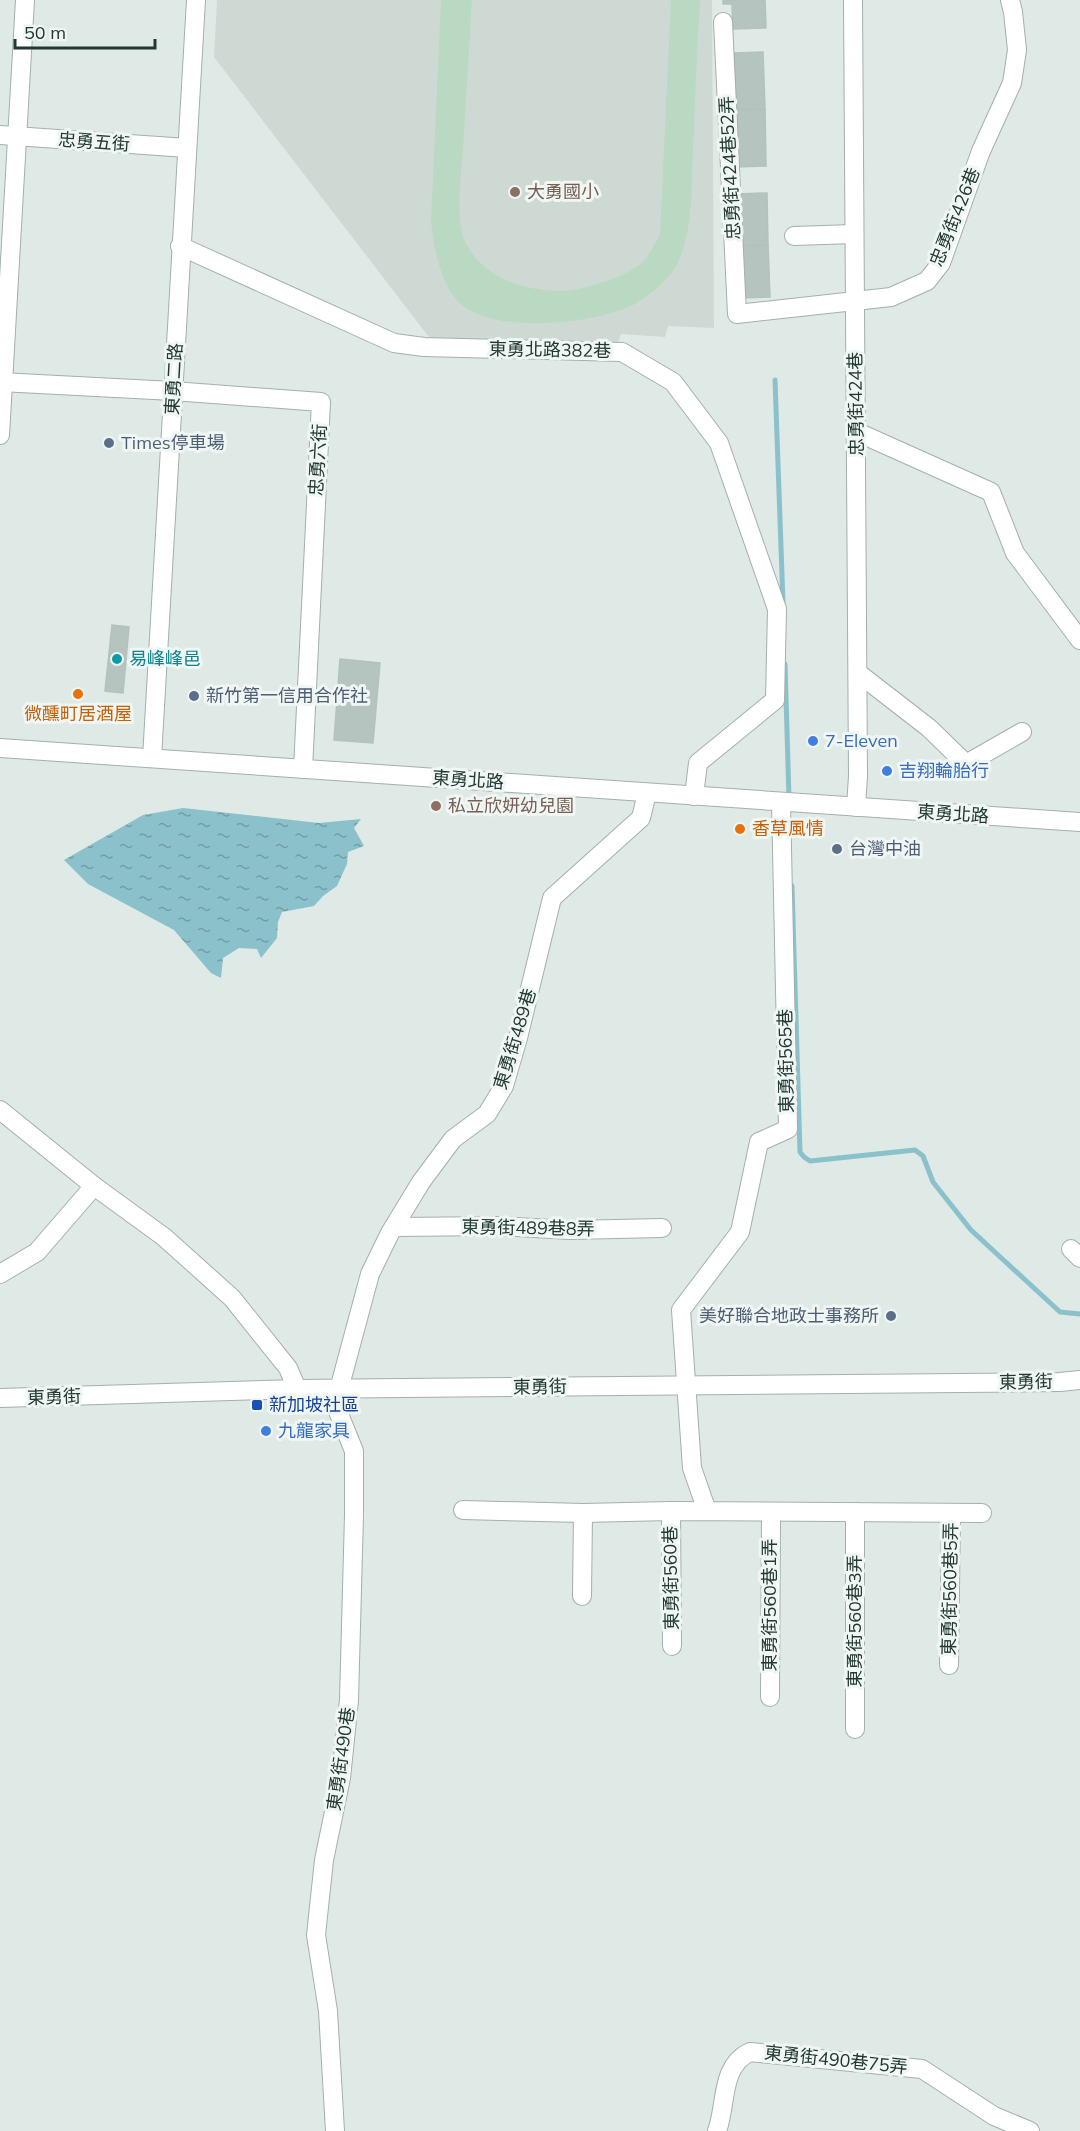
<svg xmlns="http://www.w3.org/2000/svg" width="1080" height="2131" font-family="Mulish,'Noto Sans TC',sans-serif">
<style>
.built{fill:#ced9d4}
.park{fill:#bad9c2}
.water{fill:url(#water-ripples)}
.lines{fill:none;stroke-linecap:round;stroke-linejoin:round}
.stream{stroke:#8bc1cb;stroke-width:5}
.building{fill:#b5c4be;stroke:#b2c2bc;stroke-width:1.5}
.minor-casing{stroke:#a3b0ac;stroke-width:20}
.minor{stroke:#fff;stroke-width:18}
.education-dot{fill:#8d6e63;stroke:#eff6f3;stroke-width:2}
.service-dot{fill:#5c6f8a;stroke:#eff6f3;stroke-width:2}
.culture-dot{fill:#0f9aa8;stroke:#eff6f3;stroke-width:2}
.food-dot{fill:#e8710a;stroke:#eff6f3;stroke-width:2}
.shop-dot{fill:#3f7fe0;stroke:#eff6f3;stroke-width:2}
.transit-dot{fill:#1a4fb4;stroke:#eff6f3;stroke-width:2}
.labels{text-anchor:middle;stroke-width:6;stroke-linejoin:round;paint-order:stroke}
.street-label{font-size:18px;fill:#223832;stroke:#eff6f3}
.education-label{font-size:18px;fill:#785e54;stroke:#eff6f3;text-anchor:start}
.service-label{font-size:18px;fill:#4e5e75;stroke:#eff6f3;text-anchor:start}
.culture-label{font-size:18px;fill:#0d838f;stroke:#eff6f3;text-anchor:start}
.food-label{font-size:18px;fill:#c56008;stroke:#eff6f3}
.shop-label{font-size:18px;fill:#366cbe;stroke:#eff6f3;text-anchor:start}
.transit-label{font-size:18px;fill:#164399;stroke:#eff6f3;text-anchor:start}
</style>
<defs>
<pattern id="water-ripples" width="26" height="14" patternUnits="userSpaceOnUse" patternTransform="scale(1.5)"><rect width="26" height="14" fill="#8bc1cb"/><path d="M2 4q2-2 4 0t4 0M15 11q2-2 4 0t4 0" fill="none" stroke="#719ea5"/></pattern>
</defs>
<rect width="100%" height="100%" fill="#dfe9e5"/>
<path class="built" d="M217,0H712L714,328L668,326L665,337L621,334L617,345H435L214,57Z"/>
<path class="park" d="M441,0H472C469,50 466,100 463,150C461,172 456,215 463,236C477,276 524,292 564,291C584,290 629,276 644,261C650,254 655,243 660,234L671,0H700C697,50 695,100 693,150C691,187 694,227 678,262C669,280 650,296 633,305C595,324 495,334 462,305C440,286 434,248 431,221Z"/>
<path class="water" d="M183,808L319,823L361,819L354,828L364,846L348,852L347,864L337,886L323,896L314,906L282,912L278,922L277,938L261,958L257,949L239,948L223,958L221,978L211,973L174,930L88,884L64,860L143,815Z"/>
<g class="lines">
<g class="stream">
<path d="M775,380L783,603"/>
<path d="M785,664L789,798"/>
<path d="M792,886L800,1152L804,1157L810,1161L915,1150L923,1156L933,1182L971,1230L1060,1312L1080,1314"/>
</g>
</g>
<g class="building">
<path d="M723,0H765L766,28L733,29L732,4H723Z"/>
<path d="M763,52L765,109L735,110L734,53Z"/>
<path d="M765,109L766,166L736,167L735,110Z"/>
<path d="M767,193L768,245L738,246L737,194Z"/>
<path d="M768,245L770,297L739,298L738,246Z"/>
<path d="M112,625L129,627L123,693L105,691Z"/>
<path d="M340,659L380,663L373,743L334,740Z"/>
</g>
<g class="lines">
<g class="minor-casing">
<g id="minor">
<path d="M853,0L858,776L856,807"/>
<path d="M723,22L737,314L891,297L927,281L941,263L981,151L1012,83L1017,50L1013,12L1010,0"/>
<path d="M0,135L187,148"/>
<path d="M794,236L854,234"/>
<path d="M180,246L394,343L424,347L622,352L673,382L719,443L777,609L775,700L698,763L694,796"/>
<path d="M0,382L173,391L321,402L303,769"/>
<path d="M857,432L991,492L1015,553L1080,640"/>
<path d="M0,435L25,0"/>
<path d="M858,673L929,728L966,764L1022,732"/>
<path d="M0,748L1080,822"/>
<path d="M152,758L196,0"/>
<path d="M0,1110L94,1186L37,1252L0,1274"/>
<path d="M94,1186L164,1237L232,1298L288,1368L297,1389"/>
<path d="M394,1227L499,1226L570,1230L662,1228"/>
<path d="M1071,1249L1080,1258"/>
<path d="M0,1398L297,1389L1060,1382L1080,1380"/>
<path d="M463,1510L583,1513L671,1511L982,1513"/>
<path d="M671,1511L672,1646"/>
<path d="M707,1511L692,1468L681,1310L740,1232L759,1142L788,1129L781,802"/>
<path d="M582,1596L583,1513"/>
<path d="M949,1665L951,1513"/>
<path d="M770,1697L771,1513"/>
<path d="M855,1729V1512"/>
<path d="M335,2131L328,2011L316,1935L324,1860L341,1778L349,1700L354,1515V1451L335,1404L370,1274L390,1233L421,1182L453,1139L487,1114L504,1086L518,1038L552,898L641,818L647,793"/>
<path d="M717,2131C727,2104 720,2066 750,2052L922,2069L994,2116L1030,2131"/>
</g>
</g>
<use href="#minor" class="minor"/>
</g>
<g class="education-dot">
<circle cx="515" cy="192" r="6"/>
<circle cx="436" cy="806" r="6"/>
</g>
<g class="service-dot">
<circle cx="109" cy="443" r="6"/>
<circle cx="194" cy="696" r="6"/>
<circle cx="837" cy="849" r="6"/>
<circle cx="891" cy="1316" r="6"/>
</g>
<circle class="culture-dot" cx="117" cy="659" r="6"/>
<g class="food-dot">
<circle cx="78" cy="694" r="6"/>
<circle cx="740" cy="829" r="6"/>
</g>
<g class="shop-dot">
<circle cx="813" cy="741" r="6"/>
<circle cx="887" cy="771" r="6"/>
<circle cx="266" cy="1431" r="6"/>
</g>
<rect class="transit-dot" x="251" y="1399" width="12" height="12" rx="3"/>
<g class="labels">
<g class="street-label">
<text transform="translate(94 142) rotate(4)" y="6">忠勇五街</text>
<text transform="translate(730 168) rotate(-93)" y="6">忠勇街424巷52弄</text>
<text transform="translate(955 217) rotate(-68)" y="6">忠勇街426巷</text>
<text transform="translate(550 350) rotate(1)" y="6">東勇北路382巷</text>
<text transform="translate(174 379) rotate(-87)" y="6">東勇二路</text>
<text transform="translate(856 404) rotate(-91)" y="6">忠勇街424巷</text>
<text transform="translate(318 460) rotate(-87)" y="6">忠勇六街</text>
<text transform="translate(468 780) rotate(4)" y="6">東勇北路</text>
<text transform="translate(953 814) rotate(4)" y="6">東勇北路</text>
<text transform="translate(515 1039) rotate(-73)" y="6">東勇街489巷</text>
<text transform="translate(786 1061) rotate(-91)" y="6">東勇街565巷</text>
<text transform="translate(528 1228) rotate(1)" y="6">東勇街489巷8弄</text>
<text transform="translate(1026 1382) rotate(-1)" y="6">東勇街</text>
<text transform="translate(540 1387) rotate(-1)" y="6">東勇街</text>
<text transform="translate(54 1397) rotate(-2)" y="6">東勇街</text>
<text transform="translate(671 1578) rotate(-91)" y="6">東勇街560巷</text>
<text transform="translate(950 1589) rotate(-89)" y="6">東勇街560巷5弄</text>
<text transform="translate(770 1605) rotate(-90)" y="6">東勇街560巷1弄</text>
<text transform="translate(855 1621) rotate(-90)" y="6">東勇街560巷3弄</text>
<text transform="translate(341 1759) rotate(-82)" y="6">東勇街490巷</text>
<text transform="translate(836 2060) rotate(6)" y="6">東勇街490巷75弄</text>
</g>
<g class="education-label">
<text x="527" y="198">大勇國小</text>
<text x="448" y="812">私立欣妍幼兒園</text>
</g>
<g class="service-label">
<text x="121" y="449">Times停車場</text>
<text x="206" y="702">新竹第一信用合作社</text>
<text x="849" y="855">台灣中油</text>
<text x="879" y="1322" text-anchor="end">美好聯合地政士事務所</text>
</g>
<g class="culture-label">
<text x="129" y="665">易峰峰邑</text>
</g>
<g class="food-label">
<text x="78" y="720">微醺町居酒屋</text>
<text x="752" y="835" text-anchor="start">香草風情</text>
</g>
<g class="shop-label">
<text x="825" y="747">7-Eleven</text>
<text x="899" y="777">吉翔輪胎行</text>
<text x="278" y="1437">九龍家具</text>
</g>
<g class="transit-label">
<text x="269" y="1411">新加坡社區</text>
</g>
</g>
<path d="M15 39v9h140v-9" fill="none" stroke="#223832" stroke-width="3"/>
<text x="24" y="39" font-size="18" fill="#223832" stroke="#eff6f3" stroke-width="4.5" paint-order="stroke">50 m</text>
</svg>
